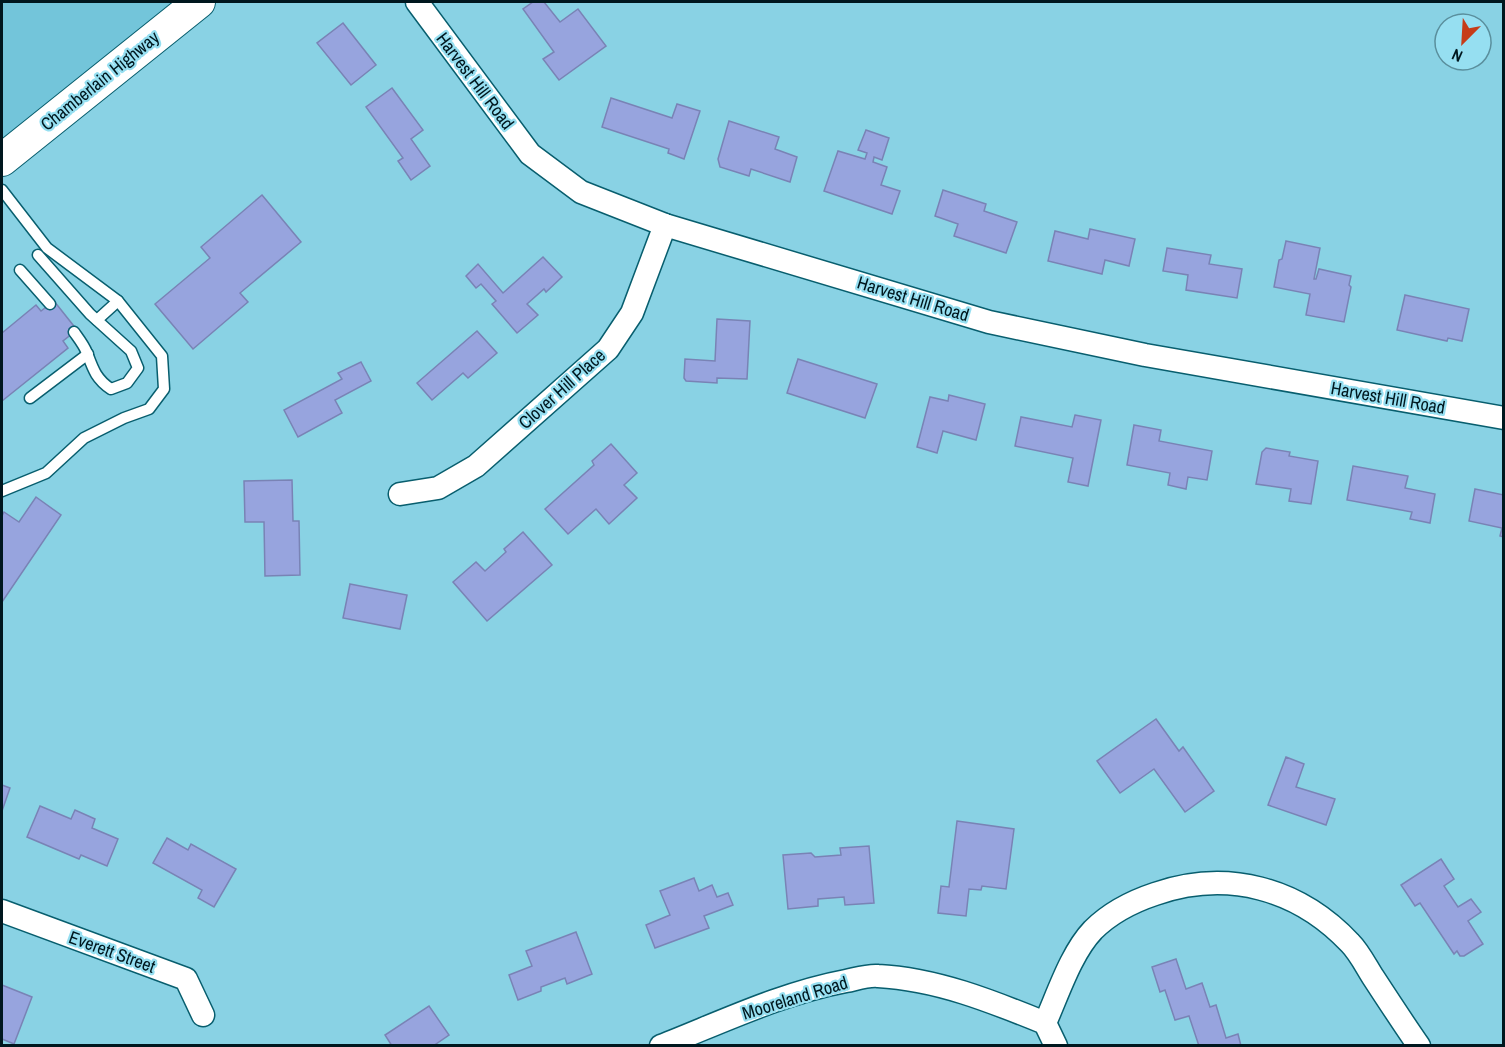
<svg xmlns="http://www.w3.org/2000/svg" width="1505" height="1047" font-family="'Archivo Narrow',sans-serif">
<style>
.built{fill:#73c5da}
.building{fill:#97a4de;stroke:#7983b5;stroke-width:1.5}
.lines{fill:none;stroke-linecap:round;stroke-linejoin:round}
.service-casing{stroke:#085e6e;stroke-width:13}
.minor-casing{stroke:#085e6e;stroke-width:25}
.secondary-casing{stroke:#085e6e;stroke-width:34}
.service{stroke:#fff;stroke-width:10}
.minor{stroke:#fff;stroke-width:22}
.secondary{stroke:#fff;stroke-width:32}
.labels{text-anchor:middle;stroke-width:4.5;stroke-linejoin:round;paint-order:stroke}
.street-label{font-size:18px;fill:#00171e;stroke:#96dff1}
</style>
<rect width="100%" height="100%" fill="#89d2e4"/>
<path class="built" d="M2,2H177L2,145Z"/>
<g class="building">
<path d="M533,2H544L560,22L578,9L606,46L559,80L543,59L554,52L523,9Z"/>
<path d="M343,23L376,65L351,85L317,43Z"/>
<path d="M392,88L423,130L411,139L430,166L411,180L398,161L403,158L366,107Z"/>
<path d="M611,98L672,118L677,104L700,111L684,159L668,153L669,149L602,127Z"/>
<path d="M729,121L779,137L775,149L797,157L790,182L751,169L749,176L720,167L718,159Z"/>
<path d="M866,130L889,138L882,160L874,157L873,162L887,167L881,185L900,191L892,214L824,191L838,151L865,159L867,153L858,150Z"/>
<path d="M943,190L986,204L984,211L1017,222L1006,253L954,236L958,224L935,216Z"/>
<path d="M262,195L301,242L240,293L248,302L193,349L155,304L210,258L201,247Z"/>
<path d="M1090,229L1135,239L1129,266L1105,260L1102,274L1048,261L1055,231L1088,239Z"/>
<path d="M1286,241L1320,248L1314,279H1316L1319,269L1351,276L1349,285L1351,287L1344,322L1306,315L1310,294L1274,287L1279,260L1282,259Z"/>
<path d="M1167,248L1211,255L1209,264L1242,269L1237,298L1186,290L1188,275L1163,271Z"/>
<path d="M543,257L562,277L546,292L544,289L527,304L538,315L517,333L492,304L496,301L481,284L476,288L466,276L478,264L503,293Z"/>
<path d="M1405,295L1469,309L1462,341L1448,338L1447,341L1397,330Z"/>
<path d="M54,301L77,330L63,341L68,348L2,401V333L36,305L41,311Z"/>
<path d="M717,319L750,321L747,379L717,378V383L686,381L684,378L685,359L715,361Z"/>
<path d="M477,331L497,353L468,378L463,373L432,400L417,383Z"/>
<path d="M798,359L877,384L865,418L787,393Z"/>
<path d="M361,362L371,381L335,400L342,413L298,437L284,410L342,379L338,373Z"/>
<path d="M949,395L985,404L976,440L943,431L937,453L917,447L930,397L948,401Z"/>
<path d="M1075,415L1101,420L1088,486L1068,482L1073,458L1015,446L1021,417L1072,427Z"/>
<path d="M1134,425L1161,430L1159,441L1212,451L1207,480L1188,477L1186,489L1168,485L1170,473L1127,465Z"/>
<path d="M611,444L637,473L624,485L637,498L609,524L596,509L568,534L545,509L594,465L592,461Z"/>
<path d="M1266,448L1290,452L1289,456L1318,461L1311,504L1289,501L1291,489L1256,484L1262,452Z"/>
<path d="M1353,466L1408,476L1405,488L1435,494L1430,523L1410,519L1412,512L1347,500Z"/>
<path d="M292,480L293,521H299L300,575L265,576L264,522H245L244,481Z"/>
<path d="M1475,489L1504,495V537L1500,536L1502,528L1469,521Z"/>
<path d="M36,497L61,515L2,602V516L4,512L19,522Z"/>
<path d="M523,532L552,565L487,621L453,582L476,562L485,571L506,552L504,549Z"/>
<path d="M350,584L407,595L400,629L343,618Z"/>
<path d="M1156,719L1179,751L1183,747L1214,791L1185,812L1154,769L1120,793L1097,761Z"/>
<path d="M1286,757L1304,764L1296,787L1335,799L1326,825L1268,805Z"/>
<path d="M2,785L10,788L2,811Z"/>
<path d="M40,806L71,819L75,810L95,819L92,828L118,839L107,866L81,855L79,859L27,837Z"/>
<path d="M957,821L1014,829L1006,889L982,886L981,890L969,889L966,916L938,913L941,886L949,887Z"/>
<path d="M167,838L188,850L191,844L236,869L214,907L198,898L202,890L153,863Z"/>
<path d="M869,846L874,903L845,905L844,897L818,899V906L788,909L783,855L811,853L815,857L841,855L840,848Z"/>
<path d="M1441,859L1454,879L1444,886L1458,907L1471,899L1481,912L1468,921L1483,944L1464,956H1460L1457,951L1454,954L1420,903L1415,906L1401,885Z"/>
<path d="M694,878L699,891L712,885L717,897L728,893L733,905L704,916L709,928L655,948L646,925L670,915L660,891Z"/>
<path d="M576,932L592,974L567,984L565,978L541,987V991L518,1000L509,975L532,966L526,951Z"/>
<path d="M1176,959L1186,989L1202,983L1210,1007L1216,1005L1226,1038L1238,1034L1241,1046H1199L1189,1016L1175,1020L1165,990L1160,992L1152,967Z"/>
<path d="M2,985L32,997L14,1044L2,1039Z"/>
<path d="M429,1006L449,1035L433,1046H392L385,1035Z"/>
</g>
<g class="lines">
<g class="service-casing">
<g id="service">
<path d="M2,190L47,248L118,301L162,356L164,389L149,409L124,418L84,438L46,473L2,491"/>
<path d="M38,255L90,314L131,351L138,368L127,383L111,389C96,379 93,369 87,353C84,345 79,339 74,332"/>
<path d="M20,270L50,304"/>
<path d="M97,320L118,301"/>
<path d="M30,398L88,354"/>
</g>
</g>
<g class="minor-casing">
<g id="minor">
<path d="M417,2L530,154L581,192L665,225L989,322L1145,355L1504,418"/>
<path d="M400,494L438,488L476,466L608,349L632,313L665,225"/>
<path d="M2,911L186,979L203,1015"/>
<path d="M1045,1023C1058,994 1071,953 1093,930C1111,912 1131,902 1155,894C1227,869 1298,888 1350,943C1359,952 1366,966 1373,977C1388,1000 1403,1023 1419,1046"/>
<path d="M661,1046C722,1022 782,993 846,981C856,979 868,975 878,976C936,979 991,1001 1045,1023L1056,1046"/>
</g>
</g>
<g class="secondary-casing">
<path id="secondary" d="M2,160L199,2"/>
</g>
<use href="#service" class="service"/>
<use href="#minor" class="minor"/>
<use href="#secondary" class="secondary"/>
</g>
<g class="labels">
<g class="street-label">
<text transform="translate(100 81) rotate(-39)" y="6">Chamberlain Highway</text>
<text transform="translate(475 81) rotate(53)" y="6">Harvest Hill Road</text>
<text transform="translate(913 299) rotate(17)" y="6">Harvest Hill Road</text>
<text transform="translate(562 389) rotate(-42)" y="6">Clover Hill Place</text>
<text transform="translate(1388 398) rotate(10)" y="6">Harvest Hill Road</text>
<text transform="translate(112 952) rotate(20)" y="6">Everett Street</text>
<text transform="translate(795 998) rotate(-17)" y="6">Mooreland Road</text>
</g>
</g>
<rect width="1505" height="1047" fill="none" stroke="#00171e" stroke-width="6"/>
<g transform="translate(1463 42) rotate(204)"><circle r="28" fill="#96dff1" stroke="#5a8f9d" stroke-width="1.5"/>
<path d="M0-4.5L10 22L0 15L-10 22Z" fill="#c63c18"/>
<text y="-9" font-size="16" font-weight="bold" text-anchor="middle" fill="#00171e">N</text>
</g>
</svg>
